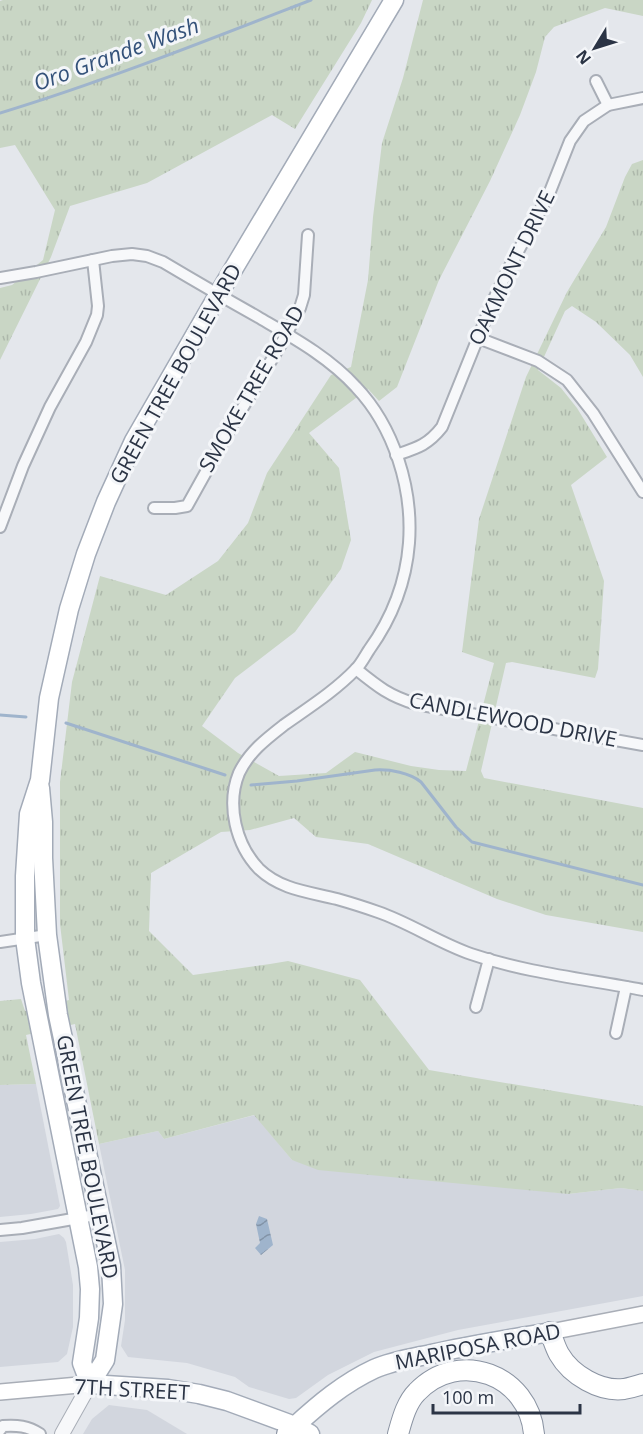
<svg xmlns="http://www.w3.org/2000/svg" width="643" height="1434" font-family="'Open Sans',sans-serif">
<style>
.built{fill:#d2d6de}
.grass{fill:url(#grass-tufts)}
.water{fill:url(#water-waves)}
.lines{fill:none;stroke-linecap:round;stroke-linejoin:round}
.stream{stroke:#9fb4cc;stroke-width:3}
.minor-casing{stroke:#a9aeb7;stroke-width:14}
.tertiary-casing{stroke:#a9aeb7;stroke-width:16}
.secondary-casing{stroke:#a9aeb7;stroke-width:18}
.primary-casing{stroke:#a3abb8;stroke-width:21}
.motorway-casing{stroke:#8b94a3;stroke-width:22}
.minor{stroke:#f7f8fa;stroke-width:10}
.tertiary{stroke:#f7f8fa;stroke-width:14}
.secondary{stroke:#fff;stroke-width:15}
.primary{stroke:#fff;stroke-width:18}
.motorway{stroke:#fff;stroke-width:20}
.labels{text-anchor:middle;stroke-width:6;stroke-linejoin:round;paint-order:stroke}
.street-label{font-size:21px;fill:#2b3445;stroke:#f4f6f9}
.water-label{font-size:22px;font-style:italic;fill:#34527a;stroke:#f4f6f9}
</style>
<defs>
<pattern id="grass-tufts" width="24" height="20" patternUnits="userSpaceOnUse" patternTransform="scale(1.5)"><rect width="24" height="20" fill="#c9d6c5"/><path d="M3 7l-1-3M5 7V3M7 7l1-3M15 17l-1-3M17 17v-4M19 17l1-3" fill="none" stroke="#adb8ab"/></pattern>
<pattern id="water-waves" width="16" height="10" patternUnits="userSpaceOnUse" patternTransform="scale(1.5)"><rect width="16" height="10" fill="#9fb4cc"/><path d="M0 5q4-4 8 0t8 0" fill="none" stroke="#8293a7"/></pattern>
</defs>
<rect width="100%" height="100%" fill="#e4e7ec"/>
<g class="built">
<path d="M36,1084L60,1206L58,1209L31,1214L0,1217V1085Z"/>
<path d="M255,1115L292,1160L568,1194L621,1188L643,1191V1296L458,1330L374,1352L328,1375L296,1398L289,1399L249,1387L235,1377L187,1363L128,1357L121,1346L125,1320V1270L99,1144L158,1131L164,1139Z"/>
<path d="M59,1234L64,1238L66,1242L73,1285V1327L67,1354L58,1362L0,1367V1242L35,1239Z"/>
<path d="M109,1405L147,1410L187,1434H83L92,1419Z"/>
</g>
<g class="grass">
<path d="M3,0H372L361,23L295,129L272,115L147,183L70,206L51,257L0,360V288L12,285L43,260L55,210L15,145L0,148V1Z"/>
<path d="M423,0H643V16L605,8L554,27L545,37L536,72L520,115L490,181L439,280L397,387L379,401L368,389L309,433L339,468L351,540L341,569L295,632L235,678L202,726L238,753L279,776L326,773L355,752L411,766L439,770L466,771L494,663L462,652L479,519L526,377L567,292L606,227L625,177L632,164L643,160V377L630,355L596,322L572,306L565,311L538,370L561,388L577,408L607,457L571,485L604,581L598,669L595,678L512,662L506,663L481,771L484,778L643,808V932L546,915L497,899L368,844L316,837L294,818L250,830L221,832L151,873L149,931L193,975L270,964L288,961L360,980L429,1070L643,1106V1191L621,1188L568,1194L318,1170L292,1160L254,1115L164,1139L158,1131L99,1144L75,1024L26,1035L36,1084L0,1085V1001L21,999L25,1011L69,1000L60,924V782L72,682L100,576L166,595L218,561L248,523L267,473L331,375L351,367L368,280L373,217L382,143L403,78Z"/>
</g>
<path class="water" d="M259,1216L267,1219L273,1245L261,1255L255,1248L260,1243L256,1224Z"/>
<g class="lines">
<g class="stream">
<path d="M0,113C105,81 208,40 311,0"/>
<path d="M0,715L26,717"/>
<path d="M66,723L225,775"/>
<path d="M251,785L297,781L375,770C390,769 410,773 421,782L456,827L472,842L643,885"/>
</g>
<g class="minor-casing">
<g id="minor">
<path d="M596,81L608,105"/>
<path d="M0,278L36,272L112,256L132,254L147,256L163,262C195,281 226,299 258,317C292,337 329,357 356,387C394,427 413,488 409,543C406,582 392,618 369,650C365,656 361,664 356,669C335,691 308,708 284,725C266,739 249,752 239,773C226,805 236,845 259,869C281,890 310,892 337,899C351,903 364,907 378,912C410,923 439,943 471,954C527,973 586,979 643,990"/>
<path d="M478,338L538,361L567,380L593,413L643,492"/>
<path d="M396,455C417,448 428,445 442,427L492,303L509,268L549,194L570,141L584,121L608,105L643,98"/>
<path d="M154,508H175L187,506L231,427L280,346L300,308L304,295L308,235"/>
<path d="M0,527L23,466L50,407L86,342L97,315L98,306L93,260"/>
<path d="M356,669C377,686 389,696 416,704L643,745"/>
<path d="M0,942L47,935"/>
<path d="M476,1007L489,959"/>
<path d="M616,1033L626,987"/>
<path d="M0,1230L22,1228L101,1214"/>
<path d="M0,1430L3,1426C17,1425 28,1426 40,1434"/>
</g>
</g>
<g class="tertiary-casing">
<path id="tertiary" d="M62,1434L90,1384"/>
</g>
<g class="secondary-casing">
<g id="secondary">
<path d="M550,1332L643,1314"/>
<path d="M0,1392L90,1384"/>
</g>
</g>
<g class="primary-casing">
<g id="primary">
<path d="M40,788L43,822V858L47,935L58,1015L111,1266L113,1304L105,1360L90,1384"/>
<path d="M90,1384L82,1363L89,1318L90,1289L88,1267L31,983L25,938V876L29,814L40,780L49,698L69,609L86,554L106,502L134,441L225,283L394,0"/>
<path d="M90,1384L168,1389L199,1394L227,1401L295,1426L310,1434"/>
<path d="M295,1426C319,1404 344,1383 374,1369C392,1361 412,1358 431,1354C471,1345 510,1339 550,1332"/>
</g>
</g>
<g class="motorway-casing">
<g id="motorway">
<path d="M550,1332C553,1339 555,1347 559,1354C571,1375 600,1392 624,1389C630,1388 637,1386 643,1384"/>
<path d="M287,1434L295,1426"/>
<path d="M398,1434C402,1420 406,1403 417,1392C459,1348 529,1375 534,1434"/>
</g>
</g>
<use href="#minor" class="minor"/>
<use href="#tertiary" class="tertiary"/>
<use href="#secondary" class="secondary"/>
<use href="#primary" class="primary"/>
<use href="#motorway" class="motorway"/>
</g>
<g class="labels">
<g class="street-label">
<text transform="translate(512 268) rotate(-64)" y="7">OAKMONT DRIVE</text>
<text transform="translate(176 374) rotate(-61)" y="7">GREEN TREE BOULEVARD</text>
<text transform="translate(252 389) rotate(-60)" y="7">SMOKE TREE ROAD</text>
<text transform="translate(513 720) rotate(11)" y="7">CANDLEWOOD DRIVE</text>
<text transform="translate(87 1157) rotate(79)" y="7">GREEN TREE BOULEVARD</text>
<text transform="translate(478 1347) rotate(-11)" y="7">MARIPOSA ROAD</text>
<text transform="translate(132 1390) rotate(3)" y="7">7TH STREET</text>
</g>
<g class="water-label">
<text transform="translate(116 54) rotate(-20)" y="8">Oro Grande Wash</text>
</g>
</g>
<g transform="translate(595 48) rotate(232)" stroke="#f4f6f9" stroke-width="4.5" paint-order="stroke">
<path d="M0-4.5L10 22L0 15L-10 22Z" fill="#2b3445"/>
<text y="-9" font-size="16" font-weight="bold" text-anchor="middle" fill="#2b3445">N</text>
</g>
<path d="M433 1404v9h147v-9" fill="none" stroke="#2b3445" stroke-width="3"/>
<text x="442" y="1404" font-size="18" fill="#2b3445" stroke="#f4f6f9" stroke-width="4.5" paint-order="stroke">100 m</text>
</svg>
